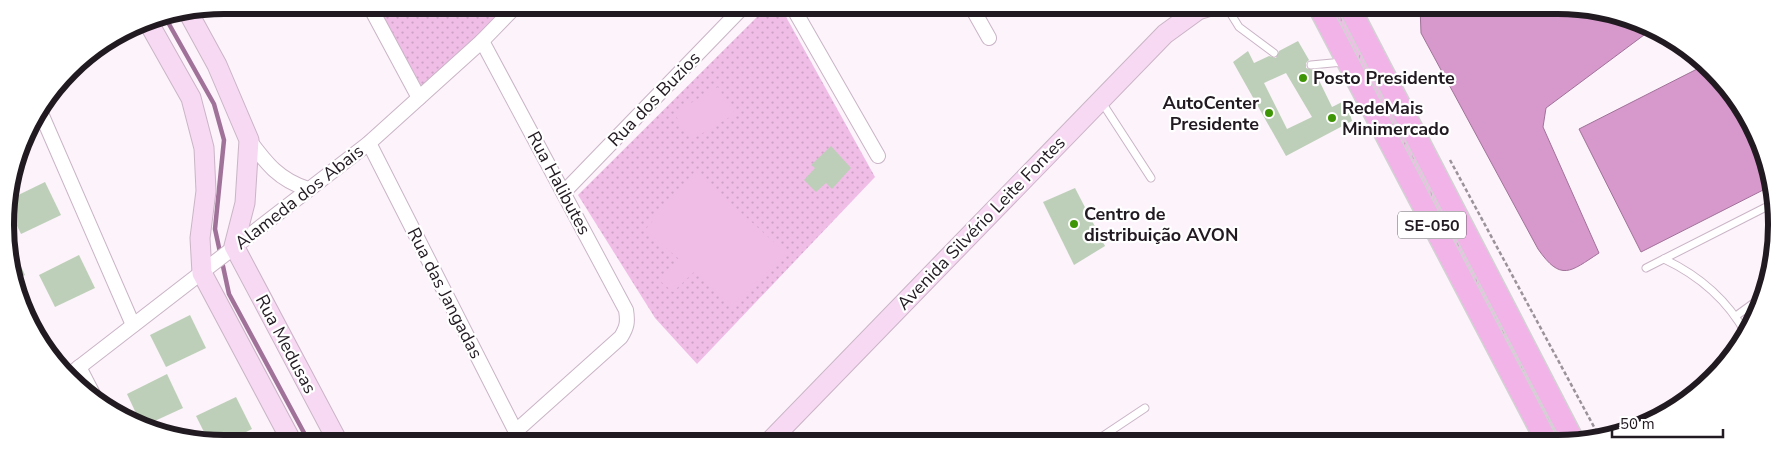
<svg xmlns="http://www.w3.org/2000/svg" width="1782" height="449" font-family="'Nunito Sans',sans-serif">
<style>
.grass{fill:url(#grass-tufts)}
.park{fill:url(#park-dots)}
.pitch{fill:#f0bde7}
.water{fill:#d798cc;stroke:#a17299}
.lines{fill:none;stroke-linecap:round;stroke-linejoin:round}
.stream{stroke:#a17299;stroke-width:4.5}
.building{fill:#becfb9;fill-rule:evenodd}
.lane-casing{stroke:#cab4c6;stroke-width:9}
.street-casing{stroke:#cab4c6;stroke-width:16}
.secondary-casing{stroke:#cab4c6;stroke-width:21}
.primary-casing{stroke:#d3d1d3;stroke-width:24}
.path{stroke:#9b929a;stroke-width:2.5;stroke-dasharray:4 2.5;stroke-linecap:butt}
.lane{stroke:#fff;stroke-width:7}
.street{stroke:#fff;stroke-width:14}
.secondary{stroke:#f8d9f4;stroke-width:19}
.primary{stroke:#f2b3e9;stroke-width:21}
.poi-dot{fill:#3e9505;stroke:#fff;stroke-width:2}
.labels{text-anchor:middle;stroke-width:4.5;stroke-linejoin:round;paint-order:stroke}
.shield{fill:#fff;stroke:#645f64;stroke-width:1}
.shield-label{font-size:16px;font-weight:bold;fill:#221a21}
.poi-label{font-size:18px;font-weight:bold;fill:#221a21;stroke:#fff;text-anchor:start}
.street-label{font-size:18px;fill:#221a21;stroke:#fff}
.rim{fill:none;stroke:#221a21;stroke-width:6}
</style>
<defs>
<pattern id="grass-tufts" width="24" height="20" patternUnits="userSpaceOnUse" patternTransform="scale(1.25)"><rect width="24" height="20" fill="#f0bde7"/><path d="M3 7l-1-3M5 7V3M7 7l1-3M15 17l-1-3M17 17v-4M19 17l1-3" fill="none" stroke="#cea2c6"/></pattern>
<pattern id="park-dots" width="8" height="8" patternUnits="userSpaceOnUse" patternTransform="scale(1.25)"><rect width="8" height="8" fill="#f0bde7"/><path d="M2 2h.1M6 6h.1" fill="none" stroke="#cea2c6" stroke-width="1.8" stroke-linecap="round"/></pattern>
</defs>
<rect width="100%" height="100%" fill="#fcf3fb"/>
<path class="grass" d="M1325,7H1340L1571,442H1558Z"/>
<g class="park">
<path d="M377,5H510L424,91Z"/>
<path d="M768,6H780L875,177L697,364L655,318L578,195Z"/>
</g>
<g class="pitch">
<path d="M718,87L735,114L691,140L674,113Z"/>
<path d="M695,171L787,254L732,305L694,272L673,292L659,280L679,259L645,230Z"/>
</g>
<g class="water">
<path d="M1420,7H1586L1646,27L1644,35L1546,108L1543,127L1599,253C1570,272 1561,282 1538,249L1421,33Z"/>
<path d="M1703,66L1726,86L1770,172L1771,186L1641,252L1579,129Z"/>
</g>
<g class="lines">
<path class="stream" d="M165,17L214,104L224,140L215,229L229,294L309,442"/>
</g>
<g class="building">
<path d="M1298,41L1309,60L1306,63V68L1314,70L1332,107L1346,100L1352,121L1286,156L1233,62L1248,51L1254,63L1269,56L1276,58L1279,51ZM1286,73L1312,117L1287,129L1264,83Z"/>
<path d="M831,146L851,168L832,189L826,183L816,192L804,180L815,168L811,165Z"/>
<path d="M45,182L61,215L21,234L7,205L8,200Z"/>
<path d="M1075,188L1105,246L1074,265L1043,202Z"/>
<path d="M10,243L25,275L12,281L9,244Z"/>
<path d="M79,255L95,288L55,307L39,275Z"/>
<path d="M190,315L206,348L166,367L150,335Z"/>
<path d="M167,374L183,408L146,425L141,424L127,394Z"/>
<path d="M236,397L252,429L226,442H209L196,416Z"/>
</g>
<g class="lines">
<g class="lane-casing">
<g id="lane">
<path d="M1226,6L1239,27L1274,53"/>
<path d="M1311,65L1343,62"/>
<path d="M1101,101L1151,178"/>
<path d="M1664,259C1700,276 1727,299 1746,334"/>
<path d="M1646,268L1772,204"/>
<path d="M1736,316L1762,297"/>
<path d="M1094,442L1145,408"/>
</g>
</g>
<g class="street-casing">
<g id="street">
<path d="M369,5L419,98"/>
<path d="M792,6L878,156"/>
<path d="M971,6L989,38"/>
<path d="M482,41L626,310C628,322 627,327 621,337L516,431"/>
<path d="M40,111L133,325"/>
<path d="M249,140C266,163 279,180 308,189"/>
<path d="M369,143L521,442"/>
<path d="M564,192L744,6"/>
<path d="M79,367L94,396"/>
<path d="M69,375L369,143L482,41L517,5"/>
</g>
</g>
<g class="secondary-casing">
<g id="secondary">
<path d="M188,12L217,65L249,140L245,203L234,246L338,442"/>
<path d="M147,20L191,98L204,148L206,191L200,238L202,273L292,442"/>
<path d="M769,442L1165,34L1198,10L1211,6"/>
</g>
</g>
<g class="primary-casing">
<g id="primary">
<path d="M1319,7L1547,442"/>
<path d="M1349,7L1574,442"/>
</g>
</g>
<path class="path" d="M1450,160L1600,438"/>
<use href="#lane" class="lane"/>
<use href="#street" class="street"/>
<use href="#secondary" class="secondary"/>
<use href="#primary" class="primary"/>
</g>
<g class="poi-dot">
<circle cx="1303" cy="78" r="5"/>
<circle cx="1269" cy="113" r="5"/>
<circle cx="1332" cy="118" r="5"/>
<circle cx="1074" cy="224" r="5"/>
</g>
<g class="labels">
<rect class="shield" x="1398" y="211.5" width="68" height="27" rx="4"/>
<g class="shield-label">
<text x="1432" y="231">SE-050</text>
</g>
<g class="poi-label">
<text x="1313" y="84">Posto Presidente</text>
<text x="1259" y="109" text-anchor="end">AutoCenter<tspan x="1259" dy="21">Presidente</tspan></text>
<text x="1342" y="114">RedeMais<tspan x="1342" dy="21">Minimercado</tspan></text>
<text x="1084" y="220">Centro de<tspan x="1084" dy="21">distribuição AVON</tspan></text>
</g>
<g class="street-label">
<text transform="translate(654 99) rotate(-46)" y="6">Rua dos Buzios</text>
<text transform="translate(559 183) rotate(62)" y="6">Rua Halibutes</text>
<text transform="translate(299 197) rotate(-38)" y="6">Alameda dos Abais</text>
<text transform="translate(981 223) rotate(-46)" y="6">Avenida Silvério Leite Fontes</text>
<text transform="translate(445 293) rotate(63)" y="6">Rua das Jangadas</text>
<text transform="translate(286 344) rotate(62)" y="6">Rua Medusas</text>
</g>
</g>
<path d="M0 0H1782V449H0ZM224 14H1558A210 210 0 0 1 1768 224V225A210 210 0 0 1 1558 435H224A210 210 0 0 1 14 225V224A210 210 0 0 1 224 14Z" fill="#fff" fill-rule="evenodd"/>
<path class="rim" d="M224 14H1558A210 210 0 0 1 1768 224V225A210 210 0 0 1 1558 435H224A210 210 0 0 1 14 225V224A210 210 0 0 1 224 14Z"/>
<path d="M1612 429v8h111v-8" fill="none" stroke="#221a21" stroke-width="2.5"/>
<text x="1620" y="429" font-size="15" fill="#221a21" stroke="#ffffff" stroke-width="4" paint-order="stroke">50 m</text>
</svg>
